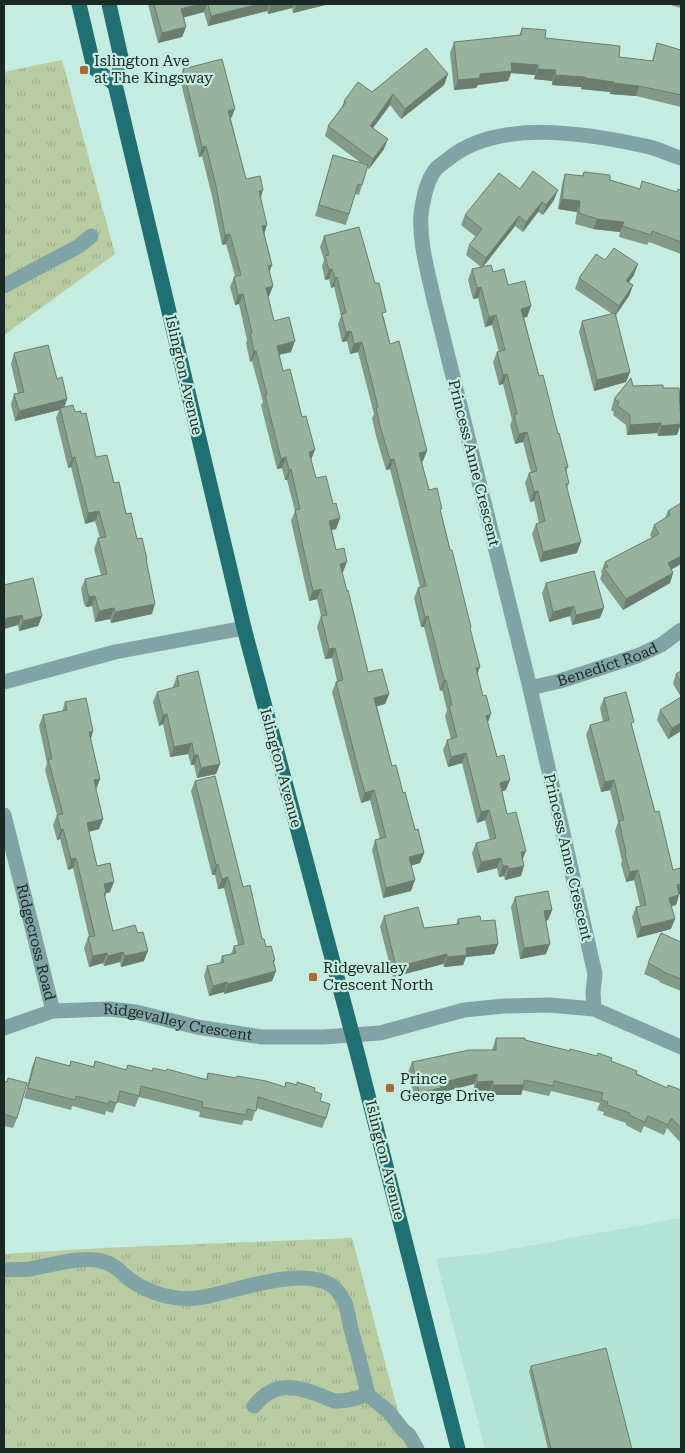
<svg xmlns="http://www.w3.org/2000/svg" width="685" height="1453" font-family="'Roboto Serif',serif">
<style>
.built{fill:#b3e3d5}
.grass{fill:url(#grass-tufts)}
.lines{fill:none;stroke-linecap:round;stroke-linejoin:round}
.minor{stroke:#80a4a5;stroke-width:15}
.major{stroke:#206f72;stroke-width:15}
.wall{fill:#829a87}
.shaded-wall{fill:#6a7d6e}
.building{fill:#97b39d;stroke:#6a7d6e}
.poi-dot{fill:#ac6936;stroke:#c5ece0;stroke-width:2}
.labels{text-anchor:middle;stroke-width:4.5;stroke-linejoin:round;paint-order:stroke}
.poi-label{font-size:15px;fill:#1a2924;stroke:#c5ece0;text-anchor:start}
.street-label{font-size:15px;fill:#1a2924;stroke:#c5ece0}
</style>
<defs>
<pattern id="grass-tufts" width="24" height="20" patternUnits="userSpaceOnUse" patternTransform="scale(1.25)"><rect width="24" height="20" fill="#b8cba1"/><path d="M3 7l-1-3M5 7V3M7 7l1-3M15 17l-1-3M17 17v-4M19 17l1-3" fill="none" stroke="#9eae8a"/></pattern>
</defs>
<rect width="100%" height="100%" fill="#c5ece0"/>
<path class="built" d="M681,1218V1449H485L436,1259L489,1253Z"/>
<g class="grass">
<path d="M62,60L115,254L4,335V72Z"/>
<path d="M352,1238L408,1449H4V1254L103,1248Z"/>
</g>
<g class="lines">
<g class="minor">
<path d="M4,286L79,246L91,236"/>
<path d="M4,682L115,652L244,628"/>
<path id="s1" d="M530,688L560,681L637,656L661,645L681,630"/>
<path id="s2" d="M4,815L53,1011"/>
<path d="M594,1009L593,992L595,974L530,688L434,300C428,272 419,243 421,214C423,200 426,182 435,170C438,166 443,163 447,160C497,118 586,133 645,146C658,148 669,155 681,158"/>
<path id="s3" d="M4,1028L53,1011L109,1009L136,1012L197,1027L262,1037H323L380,1033L464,1010L504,1006L549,1005L594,1009L681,1047"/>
<path d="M4,1270C12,1269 22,1270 30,1269C52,1265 84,1255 105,1262C116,1265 121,1273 129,1279C148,1293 175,1301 197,1298C233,1293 299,1265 331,1285C337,1289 342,1297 345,1303C348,1311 349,1320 351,1329C357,1351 363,1372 368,1395"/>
<path d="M254,1406C274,1381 295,1385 322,1396C327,1398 332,1401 337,1401C347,1402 358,1397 368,1395L389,1412L403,1430L409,1435L417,1449"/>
</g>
<g class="major">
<path d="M79,4L94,68L115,84"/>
<path d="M109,4L122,62L115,84L244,628L357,1052L458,1449"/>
</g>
</g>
<g class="wall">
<path d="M148,4H329L293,13L292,8L268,14L267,11L208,26L204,12L184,17L186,27L182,37L158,43Z"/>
<path d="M667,4H681V8Z"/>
<path d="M522,28L545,38L619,57L652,61L657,43L681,50V107L636,96L610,94V92L581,89V87L552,85V81L534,79L535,75L511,73L508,81L478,85L476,88L454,90L450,53L454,42L519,36Z"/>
<path d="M183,69L231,119L246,179L261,197L264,234L272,265L269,271L273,286L269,296L268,297L274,321L291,352L279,355L283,371L311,460L316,478L333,504L340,518L336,529L332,530L336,550L343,572L342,573L368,672L389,694L385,704L377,706L392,766L403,793L424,853L420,863L411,866V891L383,898L372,850L375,840L380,839L370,800L361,803L332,692L336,682L337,681L332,658L325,659L317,627L321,616L317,599L309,601L291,521L295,511L287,480H285L282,468L277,469L261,405L263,402L252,361L250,362L246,343L247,340L239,304L235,305L230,287L234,277L235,276L226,244L222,245L212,196L202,156L199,157L180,79Z"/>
<path d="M448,74L444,85L401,119L390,105L373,128L384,149L369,169L367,168L359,195L355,194L346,225L315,216L333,155L361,163L325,136L328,126L342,107L344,101L372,92Z"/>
<path d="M584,172L639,189L677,192L681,190V254L649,242L647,245L619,237L620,232L593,229L575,224L577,212L558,209L562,184L565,174L582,176Z"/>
<path d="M520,189L554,200L543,215L538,212L523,232L515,226L483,267L493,272L531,306L527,317H524L539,376L558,434L568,467L566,472L569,483L567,488L577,553L540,562L532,534L536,524L539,523L534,501L530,502L525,483L529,473H531L523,442L515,444L510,425L512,420L503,384L499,385L493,362L497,352H499L492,325L485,327L478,298L473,299L468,280L472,269L481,267L466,255L469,245L476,237L461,225L465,215Z"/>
<path d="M324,236L384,318L390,344L423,461L422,462L429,490L441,512L470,630L477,674L488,724L506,790L502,791L507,814L523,860L521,876L505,880L504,876L499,877L497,868L477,873L472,853L476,843L490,840L485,820L477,823L462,763L448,767L443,750L447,740L451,739L445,716L447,710L442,690L440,691L424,627H421L414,598L418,588L420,587L390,469L386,470L376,436L372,418L374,414L358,352L350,354L347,341L342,342L338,324L341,316L334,287L331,288L329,279L325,280L322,266L324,260L320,247Z"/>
<path d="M605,260L634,275L629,282L633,285L629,296L616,315L630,372L626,382L594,391L579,332L582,321L612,314L575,289L579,278Z"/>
<path d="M14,353L57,379L67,399L64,407L75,412L96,457L114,483L147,561L152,614L111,623L110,619L95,622L92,606L86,607L84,604L81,589L85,579L101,575L94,549L98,538H100L95,521L85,524L71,467L68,468L56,418L59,410L15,421L11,405L14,394H18L11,364Z"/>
<path d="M633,386L663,388L679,394L681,388V405L680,402L677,435L658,436L657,433L627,435L626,425L613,415L614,412L611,410L614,399Z"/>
<path d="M681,503L672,570L673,573L670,583L623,610L600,579L602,574L601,572L605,562L652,538L650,535L654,525L665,518L668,511Z"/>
<path d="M546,583L600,618L572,625L570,616L549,622L542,593Z"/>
<path d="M4,585L42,616L38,626L19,631L18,625L4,629Z"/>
<path d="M681,671V731L668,739L657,720L660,710L681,697L673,684L676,674Z"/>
<path d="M177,676L220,764L216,774L197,778L194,765H191L188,754L170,757L163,724L159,726L153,702L157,692L174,688L173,686Z"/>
<path d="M604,698L632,727L655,812L673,870L681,871V894H679L676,905L671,906V929L637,938L632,917L636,907L640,906L634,880L626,882L621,864L622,861L615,831L618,822L610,790L601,792L586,735L590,725L603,722L600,708Z"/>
<path d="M65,702L93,731L91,739L100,779L96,789L103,819L99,829L89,832L97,866L110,892L106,893L105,897L113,931L144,961L121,967L120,962L104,966L103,963L89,967L84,948L88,937H89L73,868L68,870L60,839L57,840L53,825L57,815L45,770L47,763L39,726L43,715L62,712Z"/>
<path d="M195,781L243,887L262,939L266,947L275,960L274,963L276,971L272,981L224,994V992L209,996L204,976L207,966L220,963L222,956L231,954L234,946L238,945L224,888L218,889L215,875H212L191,791Z"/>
<path d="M515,897L552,910L548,920L546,921V954L520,959L511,907Z"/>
<path d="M384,916L424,928L456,925L458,919L481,921L498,944L494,954L466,957L463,965L444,967L443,964L393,977L380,927Z"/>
<path d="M681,942V991L659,982L660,981L644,974L648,963Z"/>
<path d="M496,1038L525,1040L611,1061L667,1088L681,1090V1143L667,1128L664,1135L644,1126L641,1133L626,1125V1123L603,1115L604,1112L597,1110L600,1103L551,1091L549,1096L522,1090L521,1095H489V1092H474V1084L439,1093L437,1098L416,1103L408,1072L412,1062L492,1050Z"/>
<path d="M36,1057L69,1066L71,1061L93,1067L95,1061L126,1070L128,1065L151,1071H166L206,1079L208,1073L285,1087L314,1091L320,1101L326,1118L322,1128L256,1108L252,1121L244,1120L242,1125L199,1117L200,1112L139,1097L135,1107L117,1102L113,1113L106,1111L105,1115L72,1106L71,1110L24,1098L32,1067Z"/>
<path d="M4,1081L7,1082L17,1118L13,1128L4,1126Z"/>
<path d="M531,1366L632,1449H548L529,1371Z"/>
</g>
<g class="shaded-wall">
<path d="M200,4H207L204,12L178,19L181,9Z"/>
<path d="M259,4H270L267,11L208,26L211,16Z"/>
<path d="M271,4H294L292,8L268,14Z"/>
<path d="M297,4H329L293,13Z"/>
<path d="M186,27L182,37L158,43L162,33Z"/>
<path d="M511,63L538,65L535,75L511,73L508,81L478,85L476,88L454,90L458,80L480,74Z"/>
<path d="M538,69L556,70L552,81L534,79Z"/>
<path d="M448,74L444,85L401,119L405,109Z"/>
<path d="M555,75L585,77L581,87L552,85Z"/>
<path d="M585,78L614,82L610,92L581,89Z"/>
<path d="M614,83L639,86L636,96L610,94Z"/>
<path d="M393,94L390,105L367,136L370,126Z"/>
<path d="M235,109L231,119L228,111Z"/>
<path d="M388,139L384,149L369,169L373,159Z"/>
<path d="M206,146L202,156L199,157L202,147Z"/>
<path d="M263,190L260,201L259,191Z"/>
<path d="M558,190L554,200L543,215L546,205Z"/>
<path d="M562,199L580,201L577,212L558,209Z"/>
<path d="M542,202L538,212L523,232L526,222Z"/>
<path d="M519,216L515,226L482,268L486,258Z"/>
<path d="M597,219L624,222L620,232L593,229Z"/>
<path d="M267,225L264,235L262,226Z"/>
<path d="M230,234L226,244L222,245L225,235Z"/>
<path d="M638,264L634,275L622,291L626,281Z"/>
<path d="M272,265L268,275V266Z"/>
<path d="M332,269L329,279L325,280L329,270Z"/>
<path d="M337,277L334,287L331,288L335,278Z"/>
<path d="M633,285L629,296L615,316L619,306Z"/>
<path d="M273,286L269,296L262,298L266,288Z"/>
<path d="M481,287L478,298L473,299L477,288Z"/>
<path d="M243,294L239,304L235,305L238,295Z"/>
<path d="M531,306L527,317L518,319L521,309Z"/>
<path d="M496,315L492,325L485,327L489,317Z"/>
<path d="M351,331L347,341L342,342L346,332Z"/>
<path d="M295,341L291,352L273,356L277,346Z"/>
<path d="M362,342L358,352L350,354L354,344Z"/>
<path d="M254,351H256L252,361L250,362Z"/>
<path d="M630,372L626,382L594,391L597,380Z"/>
<path d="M507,374L503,384L499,385L503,375Z"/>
<path d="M67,399L64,409L60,408L59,410L15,421L19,411Z"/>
<path d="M661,423L657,433L627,435L630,425Z"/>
<path d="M681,424L677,435L658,436L661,426Z"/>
<path d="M527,432L523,442L515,444L519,434Z"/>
<path d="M315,450L311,460L309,452Z"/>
<path d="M427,451L423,461L416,463L419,453Z"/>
<path d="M75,457L71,467L68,468L72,458Z"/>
<path d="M286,457L282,468L277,469L281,459Z"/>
<path d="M394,459L390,469L386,470L390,460Z"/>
<path d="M291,469L287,480H285L289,470Z"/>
<path d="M538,491L534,501L530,502L534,492Z"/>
<path d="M99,511L95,521L85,524L88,513Z"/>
<path d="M340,518L336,529L326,531L329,521Z"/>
<path d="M581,542L577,553L540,562L543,552Z"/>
<path d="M681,556V564L664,574L668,563Z"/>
<path d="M347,562L343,572L336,574L340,564Z"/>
<path d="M673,573L670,583L623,610L626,599Z"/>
<path d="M321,589L317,599L309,601L313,591Z"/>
<path d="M95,596L92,606L86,607L89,597Z"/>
<path d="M155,604L152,614L111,623L115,612Z"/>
<path d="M574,606L570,616L549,622L553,612Z"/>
<path d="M114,608L110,619L95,622L99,611Z"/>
<path d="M604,608L600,618L572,625L576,615Z"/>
<path d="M22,615L18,625L4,629V619Z"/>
<path d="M42,616L38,626L19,631L23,621Z"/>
<path d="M428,616L424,627H421L425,617Z"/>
<path d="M335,648L332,658L325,659L329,649Z"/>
<path d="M480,667L476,678V668Z"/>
<path d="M444,680H446L442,690L440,691Z"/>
<path d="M389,694L385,704L371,708L374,698Z"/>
<path d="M167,714L163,724L159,726L163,715Z"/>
<path d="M491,714L487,725L486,716Z"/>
<path d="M681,723V731L668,739L672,728Z"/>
<path d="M93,731L90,741L89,732Z"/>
<path d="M192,743L188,754L170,757L174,747Z"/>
<path d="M466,753L462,763L448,767L451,757Z"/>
<path d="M194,755H198L194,765H191Z"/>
<path d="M220,764L216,774L197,778L201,768Z"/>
<path d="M100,779L96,789L94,780Z"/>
<path d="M510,780L506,790L496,793L500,783Z"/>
<path d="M614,780L610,790L601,792L605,782Z"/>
<path d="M374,790L370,800L361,803L365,793Z"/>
<path d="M489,810L485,820L477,823L481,812Z"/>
<path d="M103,819L99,829L83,833L87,823Z"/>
<path d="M63,829L60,839L57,840L61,830Z"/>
<path d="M526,851L522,861L521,852Z"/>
<path d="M424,853L420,863L405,867L409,857Z"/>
<path d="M76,858L73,868L68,870L71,859Z"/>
<path d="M501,858L497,868L477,873L481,862Z"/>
<path d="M218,864L215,875H212L216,865Z"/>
<path d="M503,866H508L504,876L499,877Z"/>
<path d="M524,866L521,876L505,880L509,869Z"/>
<path d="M638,870L634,880L626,882L630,872Z"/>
<path d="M228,877L224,888L218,889L222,879Z"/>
<path d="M415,880L411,891L383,898L386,888Z"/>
<path d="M114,882L110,892L106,893L103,903L104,884Z"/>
<path d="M681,884V894L673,895L677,885Z"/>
<path d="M679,895L676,905L666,908L669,898Z"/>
<path d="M552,910L548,920L540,922L544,911Z"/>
<path d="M675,919L671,929L637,938L641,927Z"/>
<path d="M498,944L494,954L466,957L463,965L444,967L447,957L466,948Z"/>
<path d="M550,944L546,954L520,959L524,948Z"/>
<path d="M148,951L144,961L121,967L125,956Z"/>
<path d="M123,952L120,962L104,966L108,956Z"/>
<path d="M107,953L103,963L89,967L93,956Z"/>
<path d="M447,954L443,964L393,977L396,967Z"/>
<path d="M276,971L272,981L224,994L228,984Z"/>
<path d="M227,982L224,992L209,996L213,986Z"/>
<path d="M477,1074L474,1084L439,1093L437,1098L416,1103L419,1093L440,1083Z"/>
<path d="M493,1081L489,1092H474L477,1082Z"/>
<path d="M493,1085H524L521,1095H489Z"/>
</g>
<g class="building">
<path d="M154,4H200L181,9L186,27L162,33Z"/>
<path d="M208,4H259L211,16Z"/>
<path d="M522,28L546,30L545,38L620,46L619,57L653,61L657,43L681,50V95L639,86L614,83V82L585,78V77L555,75L556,70L538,69V65L511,63L512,71L480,74V78L458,80L454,42L521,35Z"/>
<path d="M426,48L448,74L405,109L393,94L370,126L388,139L373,159L328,126L346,102L344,101L358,82L372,92Z"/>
<path d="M222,59L235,109L228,111L246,179L260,176L263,190L259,191L267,225L262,226L272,265L268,266L273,286L266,288L274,321L289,317L295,341L277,346L283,371L290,369L302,417L306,416L315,450L309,452L316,478L326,476L333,504L336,503L340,518L329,521L336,550L344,548L347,562L340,564L347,591L348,590L368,672L382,669L389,694L374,698L392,766L396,765L403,793L405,792L415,830L418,829L424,853L409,857L415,880L386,888L375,840L386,837L374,790L365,793L358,768L336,682L343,680L335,648L329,649L321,616L327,615L321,589L313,591L295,510L300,509L291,469L289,470L286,457L281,459L265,395H267L256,351H254L250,333H252L243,294L238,295L234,277L241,275L230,234L225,235L216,186L206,146L202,147L183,69Z"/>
<path d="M333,155L368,165L362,185L358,184L349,214L319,205Z"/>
<path d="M533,171L558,190L546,205L542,202L526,222L519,216L486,258L469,245L482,229L465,215L499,173L520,189Z"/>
<path d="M584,172L610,175V180L640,189L642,181L677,192L678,189L681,190V242L652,231L651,235L622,226L624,222L597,219L579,213L580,201L562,199L565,174L583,176Z"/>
<path d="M359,227L375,283H379L386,312L382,313L390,344L399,341L427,451L419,453L429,490L437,488L442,509H440L450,550H452L471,627L470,628L480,667L476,668L483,696L486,695L491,714L486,716L497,757L504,755L510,780L500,783L507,814L516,812L526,851L521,852L524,866L509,869L508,866H503L501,858L481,862L476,843L496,838L489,810L481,812L466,753L451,757L447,740L457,737L449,706L452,705L446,680H444L428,616L425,617L418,588L426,586L394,459L390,460L380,426L376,408L378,407L362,342L354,344L351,331L346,332L341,314L346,313L337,277L335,278L332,269L329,270L325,256L329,255L324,236Z"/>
<path d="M614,248L638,264L626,281L633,285L619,306L579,278L596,254L605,260Z"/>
<path d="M491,265L493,272L504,269L508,285L525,281L531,306L521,309L539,376L543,375L558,434L559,433L568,467H565L569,483L566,484L581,542L543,552L536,524L545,521L538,491L534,492L529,473L537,471L527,432L519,434L514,415L517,414L507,374L503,375L497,352L505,350L496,315L489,317L481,287L477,288L472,269Z"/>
<path d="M615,313L630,372L597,380L582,321Z"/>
<path d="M48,345L57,379L62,377L67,399L19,411L14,394L24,392L14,353Z"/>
<path d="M631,378L633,386L663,385V388H679L681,424L661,426V423L630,425V415L617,405L619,402L614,399Z"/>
<path d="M73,405L75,412L81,411V414L86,413L96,457L107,455L114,483L119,482L126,514L131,513L137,539L142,538L147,559H146L155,604L115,612L114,608L99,611L95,596L89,597L88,594L85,579L107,574L98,538L106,537L99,511L88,513L75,457L72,458L60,408Z"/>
<path d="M681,503V556L668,563L673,573L626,599L604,568L608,567L605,562L659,534L654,525L670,515L668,511Z"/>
<path d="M594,571L604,608L576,615L574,606L553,612L546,583Z"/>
<path d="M33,578L42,616L23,621L22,615L4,619V585Z"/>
<path d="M198,671L220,764L201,768L198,755H194L192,743L174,747L167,714L163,715L157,692L179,686L177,676Z"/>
<path d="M681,671V682L676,674Z"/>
<path d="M626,692L634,722L631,723L655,812L659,811L673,870L680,868L681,871V884L677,885L679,895L669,898L675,919L641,927L636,907L646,905L638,870L630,872L625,854L626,853L619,821L624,820L614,780L605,782L590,725L609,720L604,698Z"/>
<path d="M681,697V723L672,728L660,710Z"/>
<path d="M86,698L93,731L89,732L100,779L94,780L103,819L87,823L97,866L110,863L114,882L104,884L106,893H104L113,931L135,925L138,933L143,932L148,951L125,956L123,952L108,956L107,953L93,956L88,937L95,936L76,858L71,859L63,829L61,830L57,815L63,814L48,759H52L43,715L67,710L65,702Z"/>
<path d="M215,776L243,887L250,885L262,939H264L266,947L271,946L275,960L273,961L276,971L228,984L227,982L213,986L207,966L224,962L222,956L236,953L234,946L244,944L228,877L222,879L218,864L216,865L195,781Z"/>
<path d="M548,891L552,910L544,911L550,944L524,948L515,897Z"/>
<path d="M418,907L424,928L459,924L458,919L480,916L481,921L495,920L498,944L466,948L467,955L447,957V954L396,967L384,916Z"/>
<path d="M661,933L681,942V979L663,972V971L648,963Z"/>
<path d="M496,1038H525V1040L570,1051V1049L597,1056L598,1053L612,1058L611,1061L637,1071L636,1074L667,1088L668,1085L681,1090V1128L671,1118L668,1125L648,1116L645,1122L629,1115L630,1113L607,1105L608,1102L601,1100L603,1093L554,1081L553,1086L524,1080V1085H493V1081L477,1082V1074L440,1083L441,1088L419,1093L412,1062L469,1050H496Z"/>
<path d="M36,1057L70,1066L71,1061L94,1067L95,1061L126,1070L128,1065L152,1071L153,1068L166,1071L167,1069L207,1080L208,1073L236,1078L237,1076L266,1081L285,1087L286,1082L297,1085V1082L315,1088L314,1091L322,1094L320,1101L330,1104L326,1118L258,1097L256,1111L247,1109L246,1115L202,1107L203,1102L141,1086L139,1096L120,1091L117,1103L109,1101V1104L76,1096L75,1100L28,1088Z"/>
<path d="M8,1078L27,1083L17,1118L4,1114V1081L7,1082Z"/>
<path d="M606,1348L632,1449H551L531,1366Z"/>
</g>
<g class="poi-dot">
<rect x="79" y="65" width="10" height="10" rx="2.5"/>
<rect x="308" y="972" width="10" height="10" rx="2.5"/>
<rect x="385" y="1083" width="10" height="10" rx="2.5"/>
</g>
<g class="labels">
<g class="poi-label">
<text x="94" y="66">Islington Ave<tspan x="94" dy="17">at The Kingsway</tspan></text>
<text x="323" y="973">Ridgevalley<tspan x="323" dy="17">Crescent North</tspan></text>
<text x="400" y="1084">Prince<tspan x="400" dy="17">George Drive</tspan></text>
</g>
<g class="street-label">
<text transform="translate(184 375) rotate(77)" y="5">Islington Avenue</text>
<text transform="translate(474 463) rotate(76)" y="5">Princess Anne Crescent</text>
<text dy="5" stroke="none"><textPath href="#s1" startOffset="81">Benedict Road</textPath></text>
<text transform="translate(281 768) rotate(75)" y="5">Islington Avenue</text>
<text transform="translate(568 857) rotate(77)" y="5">Princess Anne Crescent</text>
<text dy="5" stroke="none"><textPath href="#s2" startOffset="131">Ridgecross Road</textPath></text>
<text dy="5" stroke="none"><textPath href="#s3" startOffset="178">Ridgevalley Crescent</textPath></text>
<text transform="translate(385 1160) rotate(76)" y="5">Islington Avenue</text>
</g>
</g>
<rect width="685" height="1453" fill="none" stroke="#1a2924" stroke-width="10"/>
</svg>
